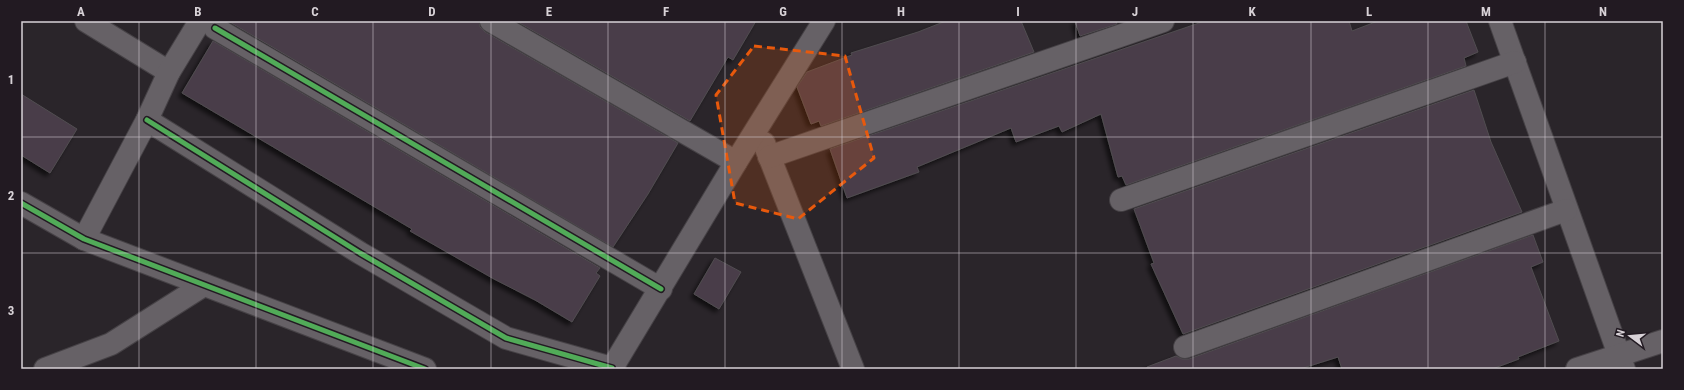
<svg xmlns="http://www.w3.org/2000/svg" width="1684" height="390" font-family="'Roboto Condensed',sans-serif">
<style>
.building{fill:#493d48;stroke:#514d51;filter:url(#shadow)}
.lines{fill:none;stroke-linecap:round;stroke-linejoin:round}
.minor-casing{stroke:#464246;stroke-width:24}
.minor{stroke:#666166;stroke-width:22}
.cycleway-casing{stroke:#221a22;stroke-width:8}
.cycleway{stroke:#51ab58;stroke-width:5}
.marked{fill:#e8590c;fill-opacity:0.2;stroke:#e8590c;stroke-width:3;stroke-dasharray:8 5;stroke-linejoin:round}
.grid{fill:none;stroke:#d8d2d7;stroke-width:1;stroke-opacity:0.55}
.neatline{fill:none;stroke:#d8d2d7;stroke-width:1.5}
.grid-label{font-size:13px;text-anchor:middle;font-weight:bold;fill:#d8d2d7}
</style>
<defs>
<filter id="shadow"><feDropShadow dx="-3.5" dy="3.5" stdDeviation="2" flood-color="#0009"/></filter>
</defs>
<rect width="100%" height="100%" fill="#2a252a"/>
<g class="building">
<path d="M228,21H479L480,27L485,32L678,143L648,194L613,247Z"/>
<path d="M516,21H756L733,60L728,57L690,121Z"/>
<path d="M946,21H1021L1034,52L821,126L819,121L811,124L797,87L807,72L852,55L851,53L918,32Z"/>
<path d="M1075,21H1116L1117,24L1080,36Z"/>
<path d="M1205,21H1349L1352,31L1378,21H1466L1478,52L1464,58L1466,66L1126,185L1122,176L1118,177L1101,114L1062,132L1059,126L1016,142L1011,128L917,167L919,172L847,198L830,149Z"/>
<path d="M213,41L600,268L596,273L600,276L572,322L535,300L494,279L410,231L412,229L182,93Z"/>
<path d="M1474,90L1491,142L1522,212L1183,334L1151,264L1154,263L1134,209Z"/>
<path d="M21,94L77,129L50,173L21,155Z"/>
<path d="M1533,235L1543,262L1531,267L1559,341L1518,357L1519,359L1492,369H1342L1338,357L1300,369H1147V367L1176,356L1182,359H1189Z"/>
<path d="M715,258L741,272L719,309L694,294Z"/>
</g>
<g class="lines">
<g class="minor-casing">
<g id="minor">
<path d="M86,21L169,72"/>
<path d="M491,21L736,162"/>
<path d="M1500,21L1624,369"/>
<path d="M215,28L661,289"/>
<path d="M147,120L360,253L506,338L612,368"/>
<path d="M764,143L853,369"/>
<path d="M769,157L1163,21"/>
<path d="M1121,200L1515,62"/>
<path d="M21,203L84,239L425,369"/>
<path d="M84,239L147,120L169,72L200,21"/>
<path d="M1185,347L1566,210"/>
<path d="M45,369L111,344L204,285"/>
<path d="M609,369L612,368L736,162L824,21"/>
<path d="M1577,369L1663,341"/>
</g>
</g>
<use href="#minor" class="minor"/>
<g class="cycleway-casing">
<g id="cycleway">
<path d="M215,28L661,289"/>
<path d="M147,120L360,253L506,338L612,368"/>
<path d="M21,203L84,239L425,369"/>
</g>
</g>
<use href="#cycleway" class="cycleway"/>
</g>
<path class="marked" d="M754,46L845,56L874,158L798,219L735,203L716,95Z"/>
<path class="grid" d="M139,21V369M256,21V369M373,21V369M491,21V369M608,21V369M725,21V369M842,21V369M959,21V369M1076,21V369M1193,21V369M1311,21V369M1428,21V369M1545,21V369M21,137H1663M21,253H1663"/>
<rect width="1684" height="390" fill="none" stroke="#221a22" stroke-width="44"/>
<g transform="translate(1630 336) rotate(286)" stroke="#221a22" stroke-width="3" paint-order="stroke">
<path d="M0-3L7 15L0 10L-7 15Z" fill="#d8d2d7"/>
<text y="-6" font-size="11" font-weight="bold" text-anchor="middle" fill="#d8d2d7">N</text>
</g>
<rect x="22" y="22" width="1640" height="346" class="neatline"/>
<g class="grid-label">
<text x="81" y="16">A</text>
<text x="198" y="16">B</text>
<text x="315" y="16">C</text>
<text x="432" y="16">D</text>
<text x="549" y="16">E</text>
<text x="666" y="16">F</text>
<text x="783" y="16">G</text>
<text x="901" y="16">H</text>
<text x="1018" y="16">I</text>
<text x="1135" y="16">J</text>
<text x="1252" y="16">K</text>
<text x="1369" y="16">L</text>
<text x="1486" y="16">M</text>
<text x="1603" y="16">N</text>
<text x="11" y="84">1</text>
<text x="11" y="200">2</text>
<text x="11" y="315">3</text>
</g>
</svg>
